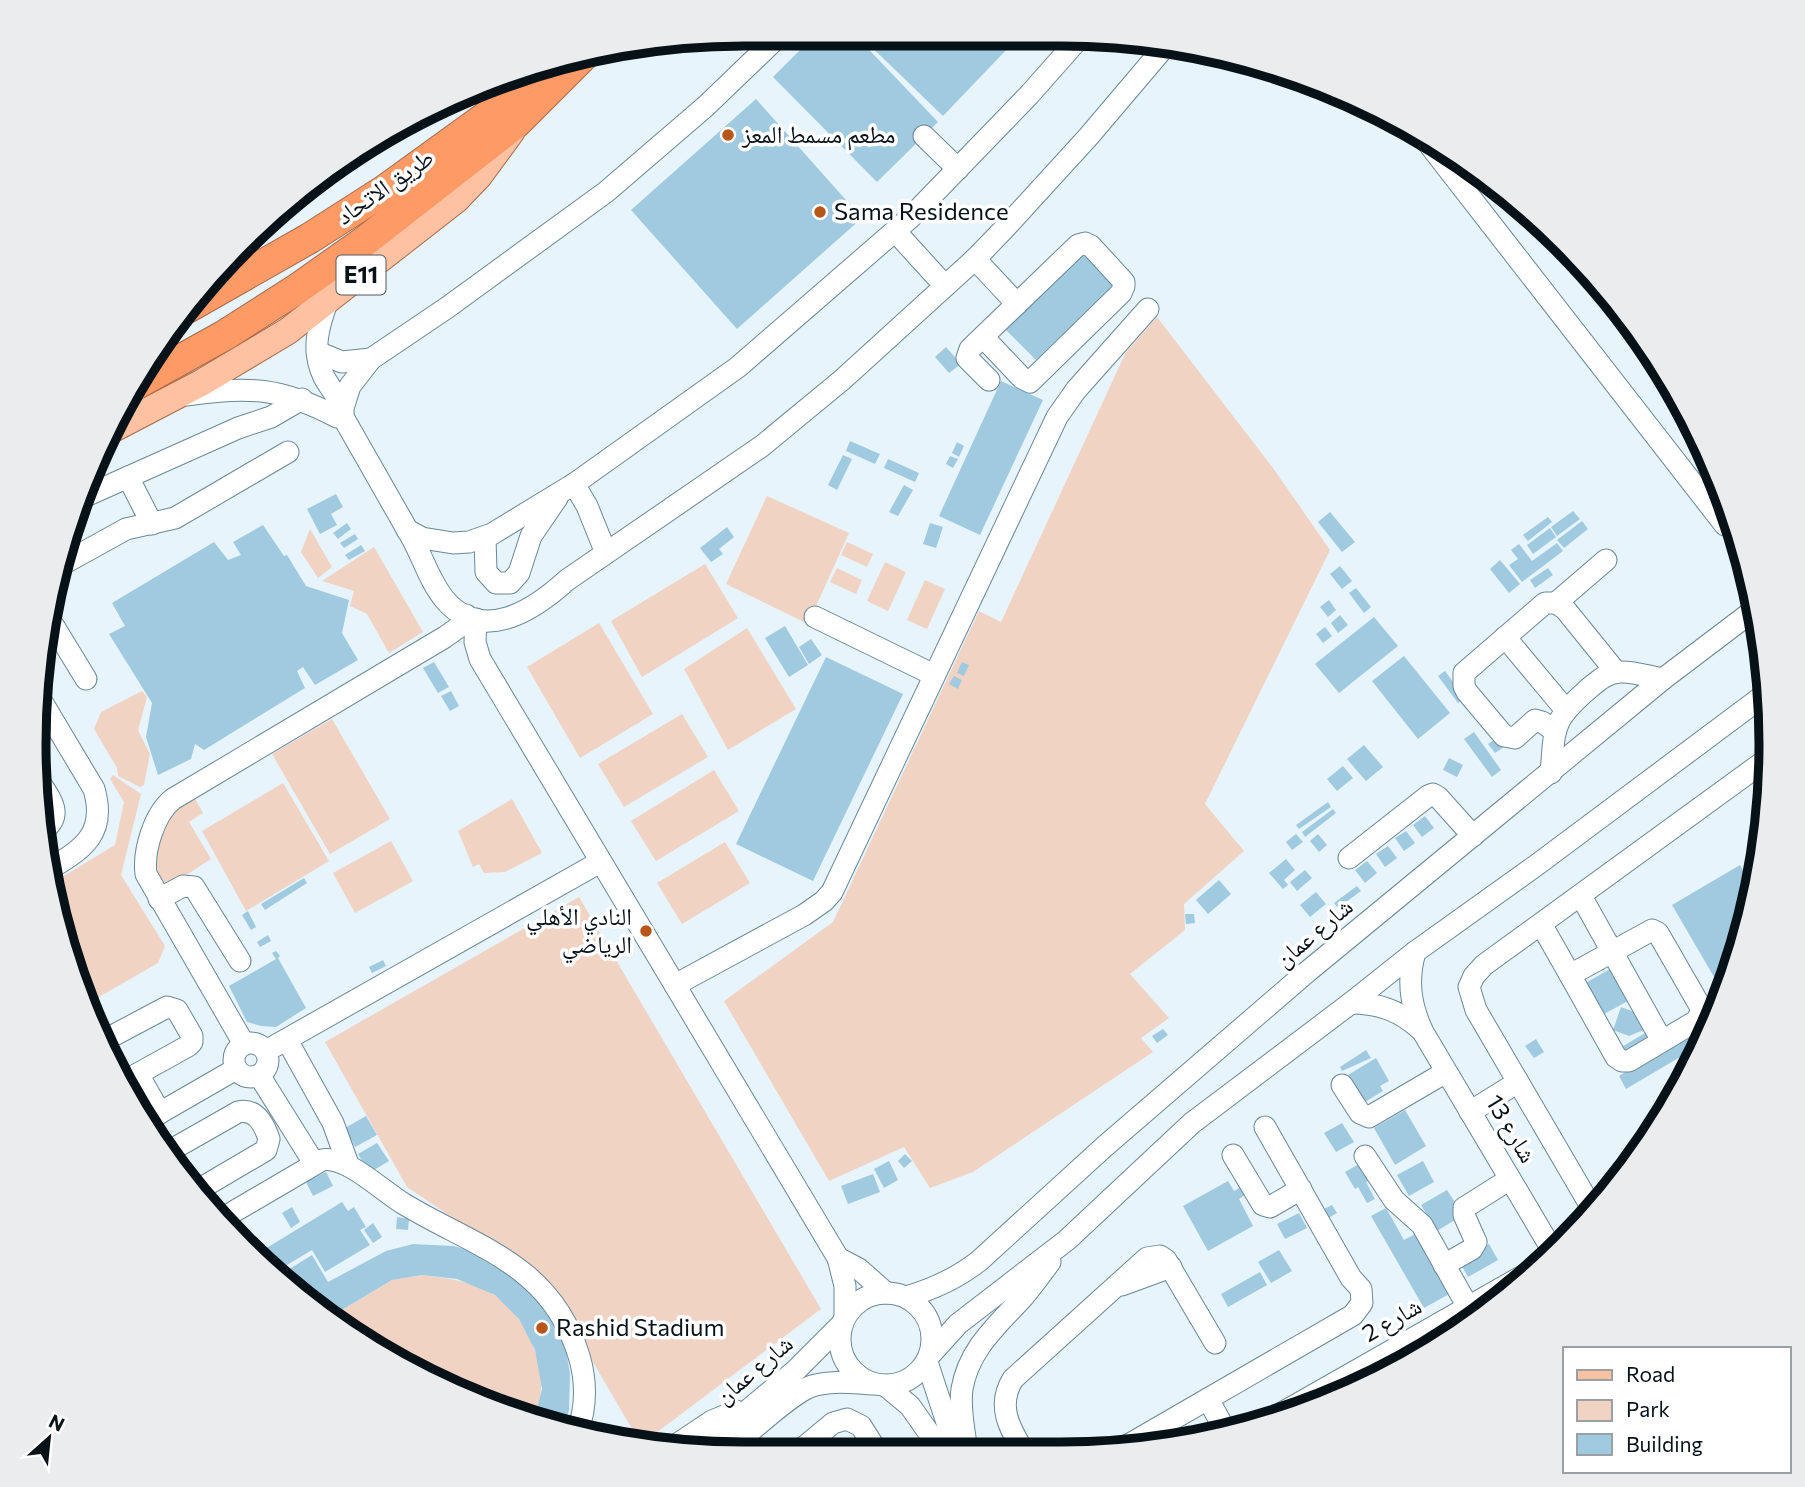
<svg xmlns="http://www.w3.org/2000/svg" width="1805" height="1487" font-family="Commissioner,'Noto Naskh Arabic',sans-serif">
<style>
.green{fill:#f1d3c4}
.building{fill:#a0cae0}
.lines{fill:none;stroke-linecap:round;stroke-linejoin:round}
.minor-casing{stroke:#698898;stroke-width:23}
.major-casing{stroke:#a76a4a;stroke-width:28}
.highway-casing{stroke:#a76a4a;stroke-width:32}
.minor{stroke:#fff;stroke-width:21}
.major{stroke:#fec2a3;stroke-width:26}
.highway{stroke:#fd9a65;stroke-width:30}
.poi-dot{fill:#b75616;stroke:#fff;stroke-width:2.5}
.labels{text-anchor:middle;stroke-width:7;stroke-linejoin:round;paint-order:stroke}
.shield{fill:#fff;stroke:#51595d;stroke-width:2}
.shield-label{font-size:23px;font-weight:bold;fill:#061218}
.poi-label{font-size:24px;fill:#061218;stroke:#fff;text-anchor:start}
.street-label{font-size:24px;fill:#061218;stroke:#fff}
.rim{fill:none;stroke:#061218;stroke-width:9}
</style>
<rect width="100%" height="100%" fill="#e7f4fb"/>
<g class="green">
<path d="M1157,317L1273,468L1330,550L1205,804L1244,851L1184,904L1185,930L1130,974L1169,1018L1141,1038L1153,1052L973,1172L930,1188L904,1147L829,1181L724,1001L833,922L979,611L1001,622L1126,352Z"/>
<path d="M767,496L849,533L808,624L726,584Z"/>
<path d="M310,529L332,567L318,578L301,552Z"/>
<path d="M847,542L873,554L867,567L841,555Z"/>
<path d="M374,547L423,632L389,653L367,614L350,606L354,591L322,581Z"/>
<path d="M885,562L906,572L888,611L867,601Z"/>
<path d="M705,564L738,618L642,677L611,621Z"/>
<path d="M837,568L862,580L856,594L830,582Z"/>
<path d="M925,580L945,589L927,629L907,620Z"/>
<path d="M599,623L653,714L580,758L527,667Z"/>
<path d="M747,628L796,709L728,750L684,669Z"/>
<path d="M142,691L147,697L138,730L150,754L144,785L140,787L118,776L117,768L94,729L101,712Z"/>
<path d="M682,714L708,757L624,807L598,764Z"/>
<path d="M332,719L390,819L330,854L272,754Z"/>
<path d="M714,770L739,811L656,861L631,821Z"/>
<path d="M113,775L141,794L121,875L165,946L158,963L85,1005L68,943L75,939L59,909L52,883L115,845L124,802L110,779Z"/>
<path d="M283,783L329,861L246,911L202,831Z"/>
<path d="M193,795L203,813L189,822L211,859L171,885L164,884L153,868L164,821Z"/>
<path d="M512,799L542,853L505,872L484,873L479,864L473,867L458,831Z"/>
<path d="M391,841L413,881L355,913L333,873Z"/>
<path d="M725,842L750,883L682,924L657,883Z"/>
<path d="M579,897L821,1309L644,1442L639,1441L545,1280L407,1187L325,1042Z"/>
<path d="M422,1275C447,1278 472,1281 494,1295C523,1313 542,1355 541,1388C541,1398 536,1410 534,1420L516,1416L389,1359L330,1317L392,1280Z"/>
</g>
<g class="building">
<path d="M816,34H854L938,122L877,182L773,77Z"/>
<path d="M858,34H994L1009,47L943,116Z"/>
<path d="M756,99L862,218L737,329L631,210Z"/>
<path d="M1089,248L1119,279L1036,360L1005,329Z"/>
<path d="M946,347L961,364L949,373L935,357Z"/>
<path d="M1001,381L1043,400L980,535L939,516Z"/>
<path d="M850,441L880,454L875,464L846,451Z"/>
<path d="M957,442L964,446L959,457L952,453Z"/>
<path d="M843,455L852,459L837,490L828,485Z"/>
<path d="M950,456L958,459L953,468L946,464Z"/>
<path d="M888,459L919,473L915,482L884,468Z"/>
<path d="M904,485L913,490L898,516L889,512Z"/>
<path d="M336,494L343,507L331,514L337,525L320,534L307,509Z"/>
<path d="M1573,511L1580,519L1557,536L1551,527Z"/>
<path d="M1330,512L1355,542L1342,552L1318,522Z"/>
<path d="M1548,517L1552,522L1528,541L1523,535Z"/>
<path d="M1582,521L1588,529L1564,548L1557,540Z"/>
<path d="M347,523L351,529L338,539L333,533Z"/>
<path d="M930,523L943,527L936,548L923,544Z"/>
<path d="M263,525L284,556L287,555L306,586L349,600L342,633L358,660L315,685L303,667L297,671L305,688L204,750L195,744L191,759L158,775L146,737L152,703L109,634L125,626L112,603L214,542L228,560L241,555L233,542Z"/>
<path d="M727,527L734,537L719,549L723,554L711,562L700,548Z"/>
<path d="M1550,528L1556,537L1533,554L1527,545Z"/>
<path d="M355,534L358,539L344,548L340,543Z"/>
<path d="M1557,543L1563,551L1522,582L1509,565L1518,559L1511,550L1519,544L1532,561Z"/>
<path d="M361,545L365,551L349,560L345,555Z"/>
<path d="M1500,560L1520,584L1509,593L1490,569Z"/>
<path d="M1340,566L1352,581L1342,589L1330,574Z"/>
<path d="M1548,568L1553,575L1535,588L1530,580Z"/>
<path d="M1356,588L1371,607L1364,613L1349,593Z"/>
<path d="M1329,600L1336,610L1328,617L1320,607Z"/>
<path d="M1340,615L1348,625L1338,633L1331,623Z"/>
<path d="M1374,617L1398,646L1339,693L1315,664Z"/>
<path d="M785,626L808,665L789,677L765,638Z"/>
<path d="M1325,627L1332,636L1323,643L1316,634Z"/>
<path d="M811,639L822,655L809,664L799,647Z"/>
<path d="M1404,656L1450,713L1418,739L1372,681Z"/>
<path d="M826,657L903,694L813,881L736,844Z"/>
<path d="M434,662L449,687L438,693L423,668Z"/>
<path d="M962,662L969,665L964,676L957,673Z"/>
<path d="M1445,671L1465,698L1458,703L1438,676Z"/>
<path d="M954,676L962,680L958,689L949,684Z"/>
<path d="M451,691L459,706L450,711L441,696Z"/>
<path d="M1474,732L1501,770L1492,777L1464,739Z"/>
<path d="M1497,738L1504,747L1495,753L1488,744Z"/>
<path d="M1364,745L1383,767L1366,781L1347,759Z"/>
<path d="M1449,758L1463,765L1457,777L1443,770Z"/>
<path d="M1343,766L1353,778L1337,791L1327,779Z"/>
<path d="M1328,802L1331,807L1299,829L1296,825Z"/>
<path d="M1333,809L1336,813L1305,837L1302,832Z"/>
<path d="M1425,816L1434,828L1422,837L1413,825Z"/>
<path d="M1406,831L1415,843L1404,851L1395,838Z"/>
<path d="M1296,834L1303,842L1292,850L1286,842Z"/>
<path d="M1318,834L1327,845L1319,852L1310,841Z"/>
<path d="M1388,846L1397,858L1385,867L1376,854Z"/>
<path d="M1286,859L1295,870L1284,880L1288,885L1283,889L1269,873Z"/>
<path d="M1367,861L1377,873L1365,883L1355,870Z"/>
<path d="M1740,865L1746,876L1759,868L1758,882L1724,994L1672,905Z"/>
<path d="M1305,870L1312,878L1297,891L1290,882Z"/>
<path d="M304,878L307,883L265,910L261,904Z"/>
<path d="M1219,880L1231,894L1208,914L1196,900Z"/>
<path d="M1357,886L1361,891L1338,908L1334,903Z"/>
<path d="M1316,892L1326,904L1310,917L1300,905Z"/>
<path d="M248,911L256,927L251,930L242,915Z"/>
<path d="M1185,914H1194L1195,923L1186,924Z"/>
<path d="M268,935L271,941L260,947L257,942Z"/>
<path d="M276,951L280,956L278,958L306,1008L276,1027L261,1026L247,1022L229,986L276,959L272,953Z"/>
<path d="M383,960L386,966L372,973L369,967Z"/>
<path d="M1610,969L1628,1001L1602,1015L1584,984Z"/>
<path d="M1621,1007L1637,1013L1646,1029L1629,1036L1613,1030Z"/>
<path d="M1712,1021L1714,1023L1702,1044L1626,1089L1619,1076Z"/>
<path d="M1163,1029L1168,1035L1157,1043L1152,1036Z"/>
<path d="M1645,1033L1650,1042L1625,1057L1620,1048Z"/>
<path d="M1536,1039L1544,1052L1534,1058L1525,1046Z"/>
<path d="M1366,1050L1371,1058L1342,1071L1340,1067Z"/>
<path d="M1376,1058L1389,1081L1380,1086L1383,1091L1365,1102L1348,1075Z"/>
<path d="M1405,1110L1426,1146L1395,1165L1374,1128Z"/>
<path d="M366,1116L377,1135L355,1147L345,1128Z"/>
<path d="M1342,1123L1354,1142L1336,1152L1324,1133Z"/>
<path d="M377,1143L389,1161L369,1173L358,1154Z"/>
<path d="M905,1154L912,1161L904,1168L898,1161Z"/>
<path d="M889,1161L898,1180L884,1188L874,1169Z"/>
<path d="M1423,1161L1434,1182L1409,1196L1397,1175Z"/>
<path d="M1359,1164L1369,1181L1366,1182L1375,1199L1367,1203L1358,1187L1355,1189L1345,1172Z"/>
<path d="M326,1172L333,1186L313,1196L306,1182Z"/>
<path d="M873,1174L880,1192L848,1204L841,1186Z"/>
<path d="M1228,1181L1234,1191L1241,1187L1245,1195L1239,1199L1253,1226L1208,1251L1183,1206Z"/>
<path d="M1447,1190L1463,1215L1437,1231L1421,1205Z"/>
<path d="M342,1202L348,1211L354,1207L366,1227L360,1230L370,1245L325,1272L312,1250L272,1274L255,1255Z"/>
<path d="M1332,1205L1337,1213L1327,1219L1322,1210Z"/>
<path d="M292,1207L300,1222L291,1228L282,1213Z"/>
<path d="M1386,1208L1404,1240L1417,1233L1451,1293L1424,1308L1371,1216Z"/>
<path d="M1299,1213L1307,1228L1285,1239L1277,1224Z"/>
<path d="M397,1217L409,1219L408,1230L396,1229Z"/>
<path d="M373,1223L382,1237L373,1243L364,1230Z"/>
<path d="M413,1244L453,1246L484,1254L535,1291L564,1338L570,1374L569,1410L564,1426L534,1420L542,1389L535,1350L519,1319L495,1295L457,1279L422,1275L392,1280L330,1317L275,1278L312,1255L328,1282L386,1251Z"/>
<path d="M1489,1244L1498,1260L1468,1277L1459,1261Z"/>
<path d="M1279,1250L1292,1271L1271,1283L1258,1262Z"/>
<path d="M1260,1272L1267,1285L1228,1307L1221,1294Z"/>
</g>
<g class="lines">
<g class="minor-casing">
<g id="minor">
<path d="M1421,134L1725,525"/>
<path d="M924,136L958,169"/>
<path d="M895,231L945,286"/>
<path d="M975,259L1017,304"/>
<path d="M328,300C318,326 311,351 324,377C330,389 345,403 343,417C366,457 389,498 412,538C423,558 430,582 445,600C483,644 534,610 567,580L762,446L842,380L975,259L1005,228L1089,136L1167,44"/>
<path d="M983,337L1022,378L1030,382L1121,293L1124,286V282L1091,246L1085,243L1078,245L970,349L967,358L989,380"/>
<path d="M317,352L342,362L371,359"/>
<path d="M186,395C248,386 280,387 337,417H343"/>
<path d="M343,408L350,386L371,359L448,307L606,192L706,106L782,33"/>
<path d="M128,477L152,524"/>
<path d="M574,484L587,506L606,553"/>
<path d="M79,499L238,428L271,417L302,399"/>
<path d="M407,530L422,538L453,543L469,542L492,534L574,484L738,367L911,217L1029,95L1082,35"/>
<path d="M485,537L486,572L496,583H510L519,573L531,536L557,498"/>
<path d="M61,565L126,529L175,518L288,452"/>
<path d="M1556,603L1606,560"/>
<path d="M815,617L934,675"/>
<path d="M476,619L475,642L480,659L838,1258L845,1286V1316"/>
<path d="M50,620L86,679"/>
<path d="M1505,637L1565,709"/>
<path d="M36,692L94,789C107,834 83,849 48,870"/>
<path d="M1555,731L1542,722L1535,720L1515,738L1504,736L1467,692L1464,686V673L1545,603H1556L1565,609L1616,672"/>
<path d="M1551,773C1555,728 1551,722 1586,691C1597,682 1605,673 1620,672C1633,671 1650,677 1663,679"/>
<path d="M37,778C50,799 67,816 39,833"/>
<path d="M1349,858L1428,796L1433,794L1438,797L1473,836"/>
<path d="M1581,896L1662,1041"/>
<path d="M159,899L183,886L194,887L240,961"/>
<path d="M1541,924L1570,975"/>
<path d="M1652,930L1658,933L1700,1006L1701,1013L1696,1021L1629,1061H1622L1616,1057L1570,975Z"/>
<path d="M1415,952C1407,980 1410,1005 1423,1032L1554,1253"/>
<path d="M675,985L804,915L824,901L832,892L1057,417L1076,390L1148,309"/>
<path d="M1351,1003C1379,1003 1401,1011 1421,1030"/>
<path d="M287,1040L333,1123L348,1164"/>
<path d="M101,1042L167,1007L177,1010L192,1036V1042L188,1046L123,1082"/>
<circle cx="251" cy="1060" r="17"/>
<path d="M244,1044L146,874C143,851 154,814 173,799L445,637L459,627L466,615"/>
<path d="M266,1051L600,862"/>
<path d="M138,1074L160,1113"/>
<path d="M259,1075L314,1163"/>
<path d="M1342,1085L1360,1113L1369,1117L1446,1072"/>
<path d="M1470,1112L1518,1082"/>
<path d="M144,1122L236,1069"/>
<path d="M166,1153L238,1112C256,1108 264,1124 269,1139L266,1150L198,1190"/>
<path d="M1233,1155L1263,1205L1270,1207L1301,1189"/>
<path d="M1365,1156L1394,1200L1422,1225L1468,1307"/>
<path d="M1593,1210L1476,1010L1469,987L1474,976L1484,965L1770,757"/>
<path d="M223,1218L322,1160C346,1155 382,1191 404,1204C477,1248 551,1264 579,1356C586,1379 587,1406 578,1429"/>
<path d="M838,1258L859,1269L886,1293"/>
<path d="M1444,1265L1472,1249L1476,1242L1464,1215V1208L1510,1179"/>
<path d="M1122,1285L1171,1267"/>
<circle cx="886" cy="1339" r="46"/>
<path d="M906,1297C934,1289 956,1279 979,1261L1104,1147L1307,972L1663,679L1758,607"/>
<path d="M930,1355L958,1324L1067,1240L1192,1123L1351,1003L1415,952L1538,864L1767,693"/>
<path d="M927,1362L957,1453"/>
<path d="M886,1386L910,1406L943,1453"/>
<path d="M1208,1399L1226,1432"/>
<path d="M1275,1417L1535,1269"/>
<path d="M673,1447L712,1421L736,1411"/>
<path d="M1123,1448L1353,1315L1362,1303L1361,1289L1351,1278L1265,1127"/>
<path d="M698,1452L796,1370L841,1325"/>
<path d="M726,1452C746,1436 791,1393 812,1386C831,1380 853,1383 872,1384"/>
<path d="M797,1453L833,1423L847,1419L861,1426L878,1453"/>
<path d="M967,1453C965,1432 959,1410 962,1389C969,1348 998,1325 1024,1296C1033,1285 1042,1273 1050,1262"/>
<path d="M1025,1454C1010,1429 996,1406 1013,1379L1147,1258L1160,1256L1166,1260L1215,1343"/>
</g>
</g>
<g class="major-casing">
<path id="major" d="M113,429L201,383L288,331L456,200L479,176L512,131"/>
</g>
<g class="highway-casing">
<g id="highway">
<path d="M187,308L310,238L385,190L552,69"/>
<path d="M135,385L225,335L297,289L365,241L516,123L585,54"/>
</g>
</g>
<use href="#minor" class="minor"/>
<use href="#major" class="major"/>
<use href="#highway" class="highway"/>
</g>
<g class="poi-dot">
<circle cx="728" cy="135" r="7"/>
<circle cx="820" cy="212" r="7"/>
<circle cx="646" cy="931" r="7"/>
<circle cx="542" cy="1328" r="7"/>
</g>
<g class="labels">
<rect class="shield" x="336.5" y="255.5" width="49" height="39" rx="5"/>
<g class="shield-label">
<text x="361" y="283">E11</text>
</g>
<g class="poi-label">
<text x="742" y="143">مطعم مسمط المعز</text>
<text x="834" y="220">Sama Residence</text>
<text x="632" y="925" text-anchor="end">النادي الأهلي<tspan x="632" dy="28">الرياضي</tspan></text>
<text x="556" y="1336">Rashid Stadium</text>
</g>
<g class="street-label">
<text transform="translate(385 187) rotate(-35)" y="8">طريق الاتحاد</text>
<text transform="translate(1314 933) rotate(-40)" y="8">شارع عمان</text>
<text transform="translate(1511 1129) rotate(59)" y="8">شارع 13</text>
<text transform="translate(1392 1320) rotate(-30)" y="8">شارع 2</text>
<text transform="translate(754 1370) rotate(-40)" y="8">شارع عمان</text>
</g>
</g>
<path d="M0 0H1805V1487H0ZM744 46H1061A698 698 0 0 1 1759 744V744A698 698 0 0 1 1061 1442H744A698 698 0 0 1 46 744V744A698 698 0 0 1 744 46Z" fill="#ebeced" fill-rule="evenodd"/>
<path class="rim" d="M744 46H1061A698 698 0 0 1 1759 744V744A698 698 0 0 1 1061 1442H744A698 698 0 0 1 46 744V744A698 698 0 0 1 744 46Z"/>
<rect x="1563" y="1347" width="228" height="126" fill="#ffffff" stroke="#9ba0a3" stroke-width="2"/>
<rect x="1577" y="1370" width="35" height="10" fill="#fec2a3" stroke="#9ba0a3" stroke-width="2"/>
<text x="1626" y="1382" font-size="21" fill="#061218">Road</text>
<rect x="1577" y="1400" width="35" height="21" fill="#f1d3c4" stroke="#9ba0a3" stroke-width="2"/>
<text x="1626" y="1417" font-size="21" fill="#061218">Park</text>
<rect x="1577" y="1434" width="35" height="21" fill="#a0cae0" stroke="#9ba0a3" stroke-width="2"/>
<text x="1626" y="1452" font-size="21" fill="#061218">Building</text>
<g transform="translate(49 1438) rotate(27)" stroke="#ffffff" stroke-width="5" paint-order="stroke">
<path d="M0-5L12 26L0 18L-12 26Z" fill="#061218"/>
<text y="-10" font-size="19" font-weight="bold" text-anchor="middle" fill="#061218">N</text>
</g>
</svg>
